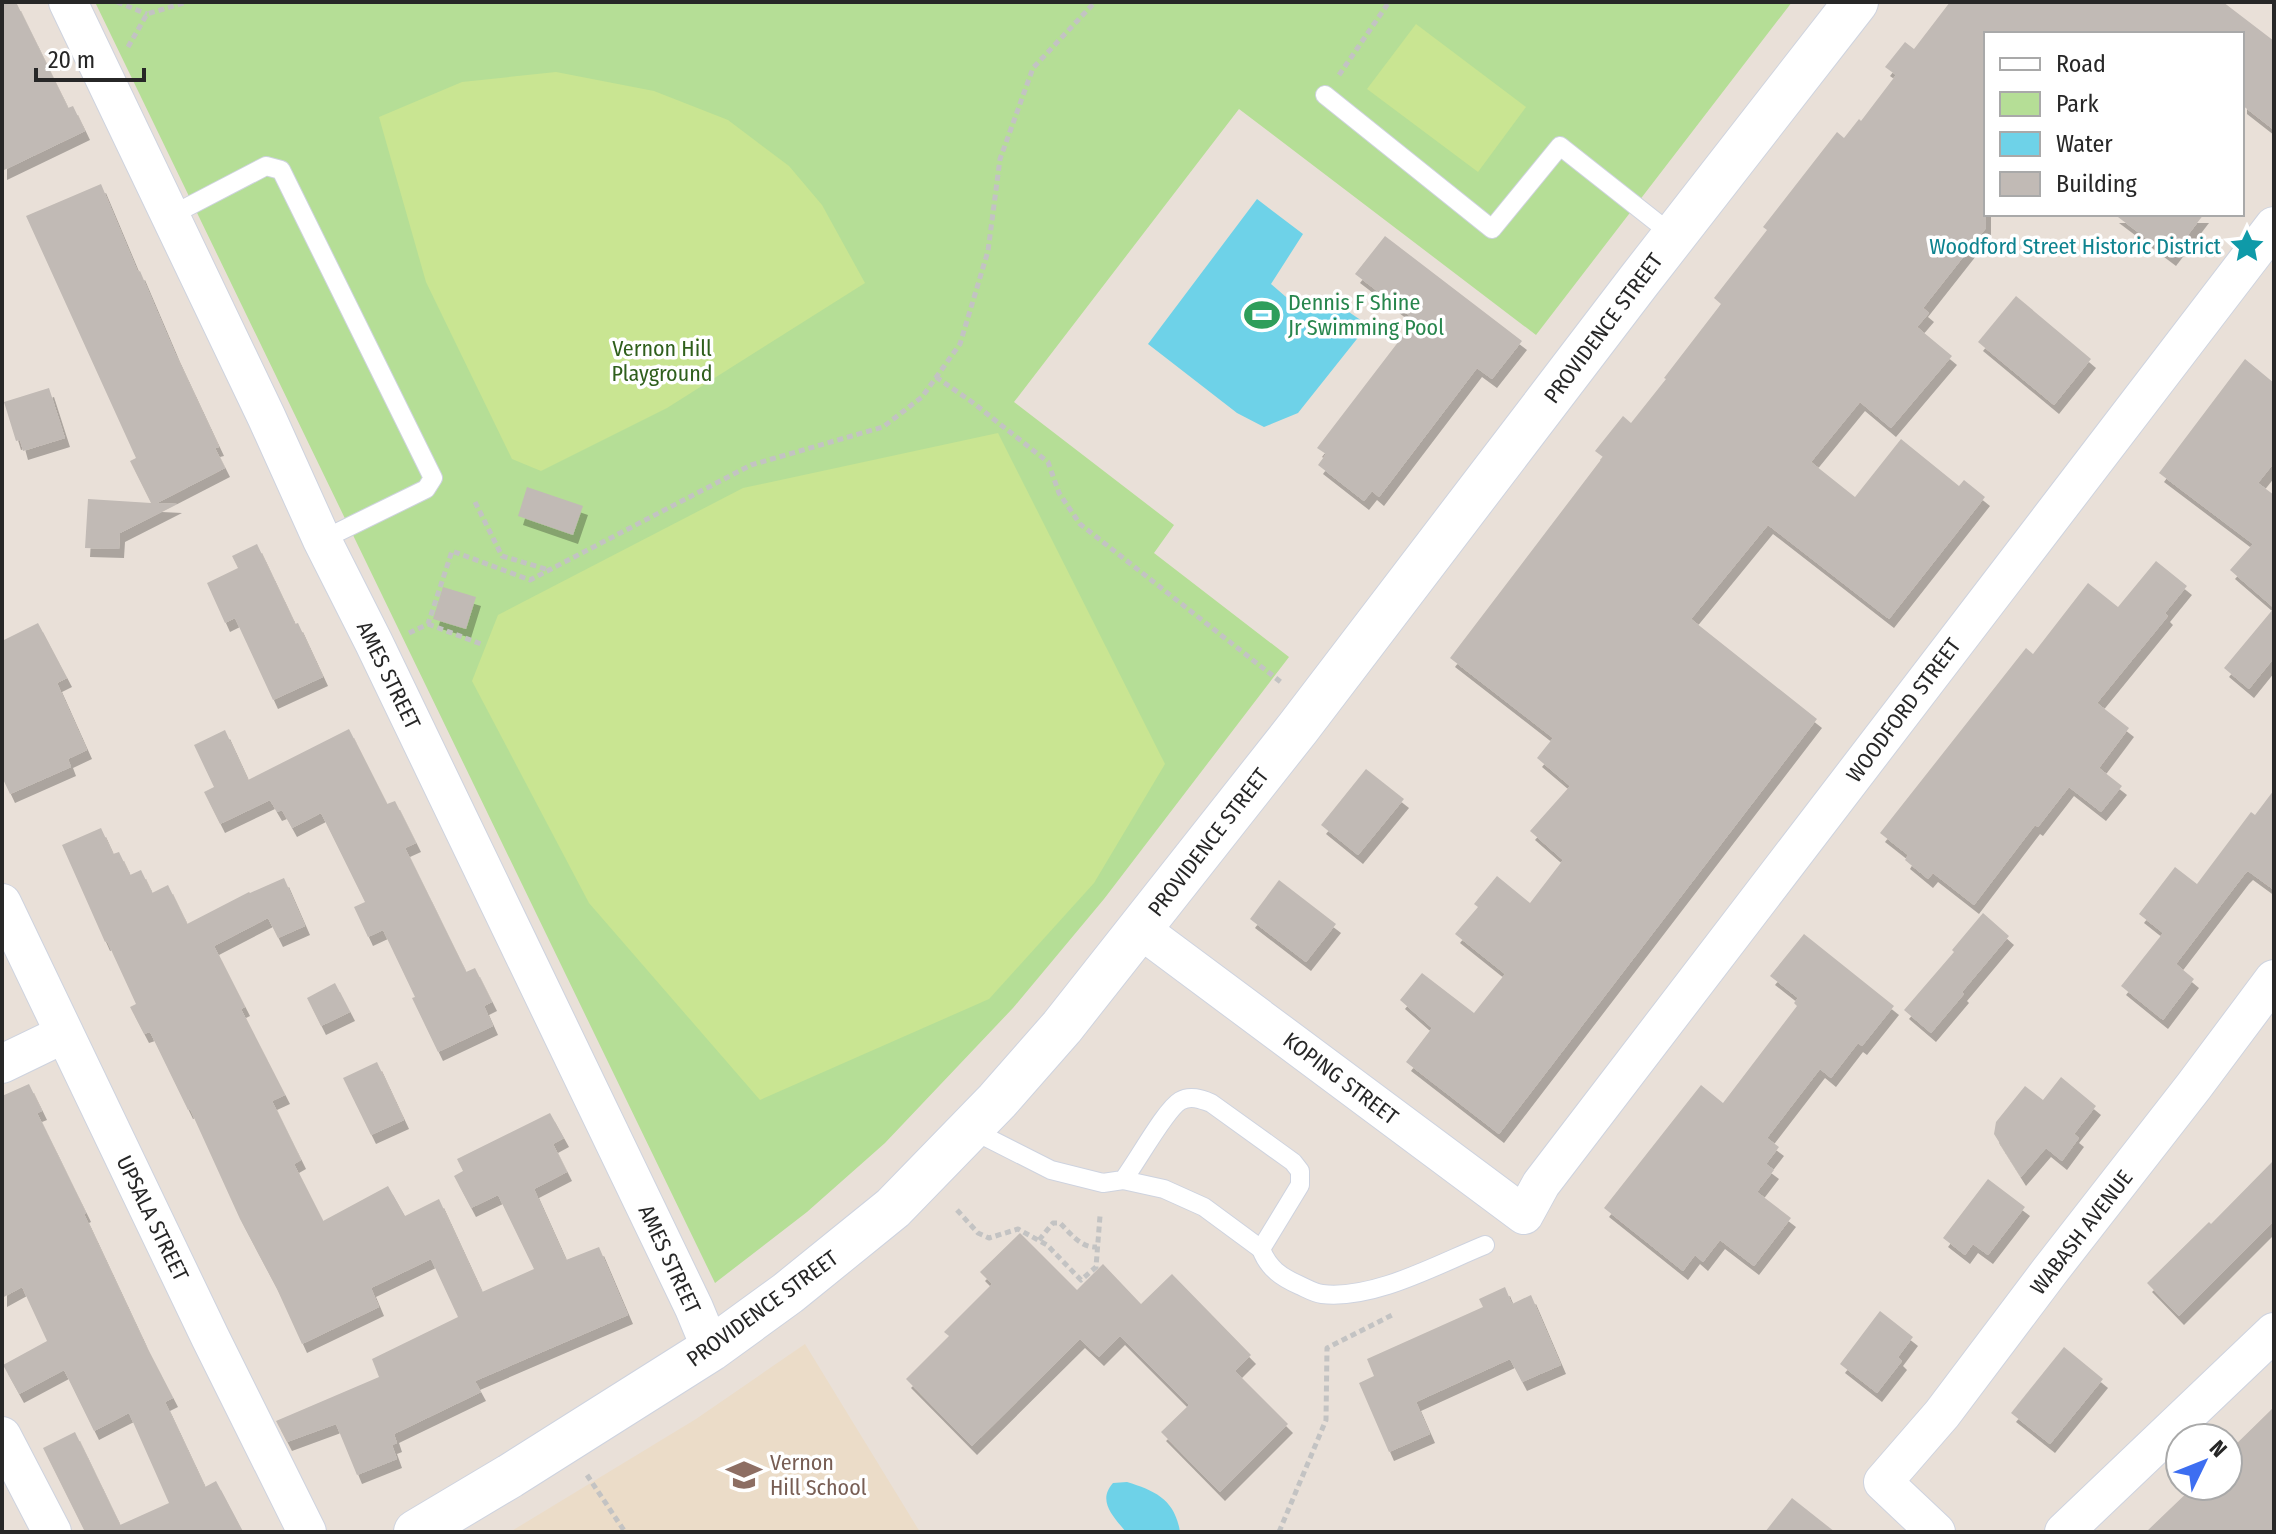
<svg xmlns="http://www.w3.org/2000/svg" width="2276" height="1534" font-family="'Fira Sans Condensed',sans-serif">
<style>
.education{fill:#ebdcc8}
.green{fill:#b5de96}
.pitch{fill:#c9e592}
.water{fill:#6ed2e8}
.building{fill:#c1bab5;filter:url(#shadow)}
.lines{fill:none;stroke-linecap:round;stroke-linejoin:round}
.service-casing{stroke:#ced3df;stroke-width:20}
.minor-casing{stroke:#ced3df;stroke-width:40}
.secondary-casing{stroke:#ced3df;stroke-width:46}
.path{stroke:#c3c3c3;stroke-width:5;stroke-dasharray:6 4;stroke-linecap:butt}
.service{stroke:#fff;stroke-width:18}
.minor{stroke:#fff;stroke-width:38}
.secondary{stroke:#fff;stroke-width:44}
.labels{text-anchor:middle;stroke-width:7;stroke-linejoin:round;paint-order:stroke}
.culture-label{font-size:22px;fill:#0d838f;stroke:#fff;text-anchor:end}
.leisure-label{font-size:22px;fill:#27864d;stroke:#fff;text-anchor:start}
.street-label{font-size:22px;fill:#272727;stroke:#fff}
.park-label{font-size:22px;fill:#2f5f1c;stroke:#fff}
.education-label{font-size:22px;fill:#785e54;stroke:#fff;text-anchor:start}
</style>
<defs>
<filter id="shadow"><feDropShadow dx="5" dy="9" stdDeviation="0" flood-color="#0004"/></filter>
</defs>
<rect width="100%" height="100%" fill="#e9e0d8"/>
<path class="education" d="M805,1344L920,1532H510L696,1419Z"/>
<path class="green" d="M95,2H1792L1536,335L1239,109L1014,402L1174,525L1154,553L1289,657L1104,899L1013,1008L885,1143L807,1212L715,1283Z"/>
<g class="pitch">
<path d="M1416,24L1526,107L1478,172L1367,89Z"/>
<path d="M556,72L654,91L728,120L789,166L822,205L865,283L667,408L541,471L512,459L426,282L379,117L462,82Z"/>
<path d="M998,433L1165,764L1094,883L989,999L760,1100L589,903L472,681L498,615L743,488Z"/>
</g>
<g class="water">
<path d="M1257,199L1303,234L1271,284L1293,303L1340,306L1368,325L1298,413L1264,427L1237,413L1148,344Z"/>
<path d="M1127,1482C1156,1491 1175,1500 1180,1532H1126C1113,1516 1097,1501 1113,1483Z"/>
</g>
<g class="building">
<path d="M2,2H16L68,108L73,106L85,131L2,171Z"/>
<path d="M1950,2H2223L2274,41V130L2242,105V34H1986V228L1923,308L1929,313L1917,327L1952,356L1891,428L1860,402L1811,462L1855,497L1901,439L1959,486L1964,480L1985,497L1889,619L1768,525L1691,619L1817,719L1499,1134L1406,1062L1432,1028L1400,1000L1422,973L1474,1013L1505,974L1455,934L1478,907L1474,904L1497,876L1530,903L1563,860L1530,831L1570,786L1537,758L1553,738L1450,658L1603,457L1595,451L1623,416L1631,423L1666,379L1664,378L1721,304L1714,298L1767,230L1763,227L1837,132L1844,138L1859,119L1861,121L1896,75L1885,67L1905,42L1914,49Z"/>
<path d="M101,184L138,272L140,271L175,353L219,447L215,448L225,468L157,503L177,504L120,533L119,549L85,548L88,499L151,503L130,461L136,458L26,216Z"/>
<path d="M2114,214H2204L2171,257Z"/>
<path d="M1385,236L1522,341L1492,379L1477,368L1379,497L1372,491L1364,501L1318,465L1326,454L1317,448L1415,320L1355,274Z"/>
<path d="M2016,296L2091,359L2054,405L1978,342Z"/>
<path d="M2245,359L2274,383V463L2258,483L2274,495V658L2249,689L2224,668L2274,608L2230,570L2253,544L2159,473Z"/>
<path d="M49,388L65,438L23,451L20,440L16,441L4,402Z"/>
<path d="M527,487L583,506L573,535L518,516Z"/>
<path d="M257,544L295,624L298,623L323,677L273,700L235,618L225,623L207,583L238,568L232,556Z"/>
<path d="M2156,561L2187,586L2165,613L2168,616L2097,703L2129,728L2099,768L2122,786L2101,812L2069,787L2038,827L2035,825L1974,905L1933,873L1928,879L1905,860L1908,855L1880,833L2026,648L2033,654L2088,583L2118,607Z"/>
<path d="M443,587L476,597L466,629L433,619Z"/>
<path d="M38,623L67,678L57,683L87,750L68,759L71,767L10,794L2,777V641Z"/>
<path d="M349,729L387,804L395,801L416,843L405,848L466,972L475,968L492,1002L484,1006L493,1026L438,1052L412,998L415,997L383,930L368,937L354,907L365,902L321,813L292,828L282,810L277,812L270,800L220,824L204,792L214,787L194,745L225,730L248,780Z"/>
<path d="M1366,769L1404,799L1358,855L1321,825Z"/>
<path d="M2274,790V890L2248,871L2244,875L2176,964L2194,979L2163,1020L2121,986L2163,933L2139,914L2175,867L2197,884L2251,812L2255,815Z"/>
<path d="M101,828L113,854L119,852L130,875L141,870L152,893L168,885L187,924L249,892L250,893L284,878L305,926L278,938L268,918L214,946L245,1007L241,1009L285,1095L272,1101L301,1160L294,1164L323,1221L388,1186L405,1216L439,1199L482,1292L534,1269L498,1195L471,1208L454,1176L463,1171L457,1159L550,1113L564,1138L553,1144L567,1172L534,1189L566,1260L599,1247L628,1315L475,1381L481,1392L394,1434L397,1443L392,1445L397,1459L357,1475L336,1424L287,1442L276,1421L379,1377L372,1359L458,1317L431,1259L371,1288L379,1307L302,1344L277,1289L240,1219L190,1109L188,1110L150,1032L144,1034L130,1007L136,1004L107,941L105,942L62,845Z"/>
<path d="M1279,880L1336,924L1306,962L1250,919Z"/>
<path d="M1983,913L2009,936L1962,992L1964,994L1931,1033L1904,1010L1954,952L1952,950Z"/>
<path d="M1804,934L1894,1006L1862,1046L1858,1043L1831,1078L1820,1069L1767,1138L1779,1147L1766,1164L1774,1170L1757,1192L1791,1218L1754,1266L1720,1240L1703,1262L1695,1255L1683,1271L1604,1208L1701,1085L1723,1103L1797,1006L1794,1003L1798,998L1770,976Z"/>
<path d="M335,983L350,1012L321,1026L307,998Z"/>
<path d="M377,1062L404,1120L371,1135L343,1078Z"/>
<path d="M2061,1077L2096,1106L2074,1134L2079,1138L2062,1161L2046,1148L2021,1177L1994,1134L1996,1122L2025,1086L2043,1100Z"/>
<path d="M29,1084L42,1111L37,1113L86,1213L84,1214L144,1342L173,1398L165,1402L205,1487L216,1481L243,1532H85L43,1448L75,1432L120,1525L169,1503L129,1413L94,1431L64,1370L19,1394L3,1365L47,1341L22,1287L2,1298V1096Z"/>
<path d="M2274,1160V1221L2179,1316L2147,1283L2209,1222L2211,1224Z"/>
<path d="M1988,1179L2025,1207L1988,1255L1973,1244L1965,1255L1943,1238Z"/>
<path d="M1020,1233L1077,1290L1103,1264L1141,1304L1172,1274L1251,1355L1235,1371L1288,1424L1220,1492L1161,1432L1189,1405L1120,1336L1099,1357L1080,1339L972,1446L906,1379L949,1336L944,1332L992,1284L980,1272Z"/>
<path d="M1505,1287L1512,1304L1531,1295L1561,1365L1522,1382L1510,1359L1416,1402L1430,1434L1389,1452L1359,1383L1374,1376L1367,1359L1483,1307L1479,1299Z"/>
<path d="M1880,1311L1913,1337L1898,1357L1902,1361L1877,1393L1840,1364Z"/>
<path d="M2064,1347L2103,1379L2050,1444L2011,1413Z"/>
<path d="M2274,1407V1532H2146L2194,1486H2228V1452Z"/>
<path d="M1792,1498L1835,1532H1765Z"/>
</g>
<g class="lines">
<g class="service-casing">
<g id="service">
<path d="M1325,95L1492,229L1560,146L1674,236"/>
<path d="M170,216L266,166L281,170L433,478L426,489L322,540"/>
<path d="M970,1129L1051,1170L1103,1183L1123,1180C1137,1162 1165,1110 1180,1101C1190,1095 1201,1099 1211,1103L1293,1162L1300,1171V1185L1261,1249C1268,1268 1281,1277 1299,1285C1306,1288 1314,1293 1322,1294C1374,1300 1438,1264 1485,1245"/>
<path d="M1123,1180L1164,1189L1204,1207L1261,1249"/>
</g>
</g>
<g class="minor-casing">
<g id="minor">
<path d="M68,2L266,416L322,540L374,643L694,1308L711,1349"/>
<path d="M2,903L210,1337L307,1532"/>
<path d="M1140,929L1524,1215L1541,1184L2274,226"/>
<path d="M2,1064L64,1034"/>
<path d="M2,1436L52,1532"/>
<path d="M1936,1532L1883,1482L1942,1414L2049,1272L2194,1086L2274,979"/>
<path d="M2064,1532L2274,1332"/>
</g>
</g>
<g class="secondary-casing">
<path id="secondary" d="M416,1532L510,1476L711,1349L788,1293L893,1208L997,1101L1062,1027L1298,728L1638,282L1856,2"/>
</g>
<g class="path">
<path d="M117,2L147,14"/>
<path d="M128,47L147,14L187,2"/>
<path d="M1339,75L1389,2"/>
<path d="M936,377L972,402L1048,462L1059,493L1080,524L1282,683"/>
<path d="M475,502L502,556L549,570"/>
<path d="M428,624L481,644"/>
<path d="M409,633L428,624L452,551L530,580L751,465L883,427L922,397L960,344L988,251L1000,159L1033,68L1095,2"/>
<path d="M957,1210L978,1233L989,1238L1018,1229L1047,1245L1081,1280L1096,1267L1100,1216"/>
<path d="M1039,1240L1053,1223H1060C1071,1234 1081,1248 1097,1247"/>
<path d="M587,1475L625,1532"/>
<path d="M1279,1532L1326,1420L1327,1348L1394,1314"/>
</g>
<use href="#service" class="service"/>
<use href="#minor" class="minor"/>
<use href="#secondary" class="secondary"/>
</g>
<defs>
<g id="sight-bare" transform="scale(2.76)"><path d="M0-6L1.8-2.2L6-1.7L2.9 1.2L3.7 5.4L0 3.3L-3.7 5.4L-2.9 1.2L-6-1.7L-1.8-2.2Z" fill="#0f9aa8" stroke="#fff" stroke-width="2.5" paint-order="stroke"/></g>
<g id="stadium-bare" transform="scale(2.76)"><path d="M0-5a6.5 5 0 1 0 0 10a6.5 5 0 1 0 0-10ZM-3.5-1.8h7v3.6h-7Z" fill="#2e9e5b" stroke="#fff" stroke-width="2.5" paint-order="stroke"/></g>
<g id="school-bare" transform="scale(2.76)"><path d="M0-5L7-2L0 1L-7-2ZM-4 1L0 2.5L4 1V4Q0 6-4 4Z" fill="#8d6e63" stroke="#fff" stroke-width="2.5" paint-order="stroke"/></g>
</defs>
<g fill-rule="evenodd">
<use href="#sight-bare" x="2247" y="246"/>
<use href="#stadium-bare" x="1262" y="315"/>
<use href="#school-bare" x="744" y="1475"/>
</g>
<g class="labels">
<g class="culture-label">
<text x="2221" y="254">Woodford Street Historic District</text>
</g>
<g class="leisure-label">
<text x="1288" y="310">Dennis F Shine<tspan x="1288" dy="25">Jr Swimming Pool</tspan></text>
</g>
<g class="street-label">
<text transform="translate(1603 328) rotate(-53)" y="8">PROVIDENCE STREET</text>
<text transform="translate(389 675) rotate(64)" y="8">AMES STREET</text>
<text transform="translate(1903 710) rotate(-53)" y="8">WOODFORD STREET</text>
<text transform="translate(1208 842) rotate(-52)" y="8">PROVIDENCE STREET</text>
<text transform="translate(1341 1078) rotate(37)" y="8">KOPING STREET</text>
<text transform="translate(153 1218) rotate(64)" y="8">UPSALA STREET</text>
<text transform="translate(2081 1232) rotate(-52)" y="8">WABASH AVENUE</text>
<text transform="translate(670 1259) rotate(65)" y="8">AMES STREET</text>
<text transform="translate(762 1308) rotate(-36)" y="8">PROVIDENCE STREET</text>
</g>
<g class="park-label">
<text x="662" y="356">Vernon Hill<tspan x="662" dy="25">Playground</tspan></text>
</g>
<g class="education-label">
<text x="770" y="1470">Vernon<tspan x="770" dy="25">Hill School</tspan></text>
</g>
</g>
<rect width="2276" height="1534" fill="none" stroke="#272727" stroke-width="8"/>
<rect x="1984" y="32" width="260" height="184" fill="#ffffff" stroke="#a9a9a9" stroke-width="2"/>
<rect x="2000" y="58" width="40" height="12" fill="#ffffff" stroke="#a9a9a9" stroke-width="2"/>
<text x="2056" y="72" font-size="24" fill="#272727">Road</text>
<rect x="2000" y="92" width="40" height="24" fill="#b5de96" stroke="#a9a9a9" stroke-width="2"/>
<text x="2056" y="112" font-size="24" fill="#272727">Park</text>
<rect x="2000" y="132" width="40" height="24" fill="#6ed2e8" stroke="#a9a9a9" stroke-width="2"/>
<text x="2056" y="152" font-size="24" fill="#272727">Water</text>
<rect x="2000" y="172" width="40" height="24" fill="#c1bab5" stroke="#a9a9a9" stroke-width="2"/>
<text x="2056" y="192" font-size="24" fill="#272727">Building</text>
<g transform="translate(2204 1462) rotate(47)"><circle r="38" fill="#ffffff" stroke="#a9a9a9" stroke-width="2"/>
<path d="M0-6L14 30L0 20L-14 30Z" fill="#3d6ef1"/>
<text y="-12" font-size="22" font-weight="bold" text-anchor="middle" fill="#272727">N</text>
</g>
<path d="M36 68v12h108v-12" fill="none" stroke="#272727" stroke-width="4"/>
<text x="48" y="68" font-size="24" fill="#272727" stroke="#ffffff" stroke-width="6" paint-order="stroke">20 m</text>
</svg>
